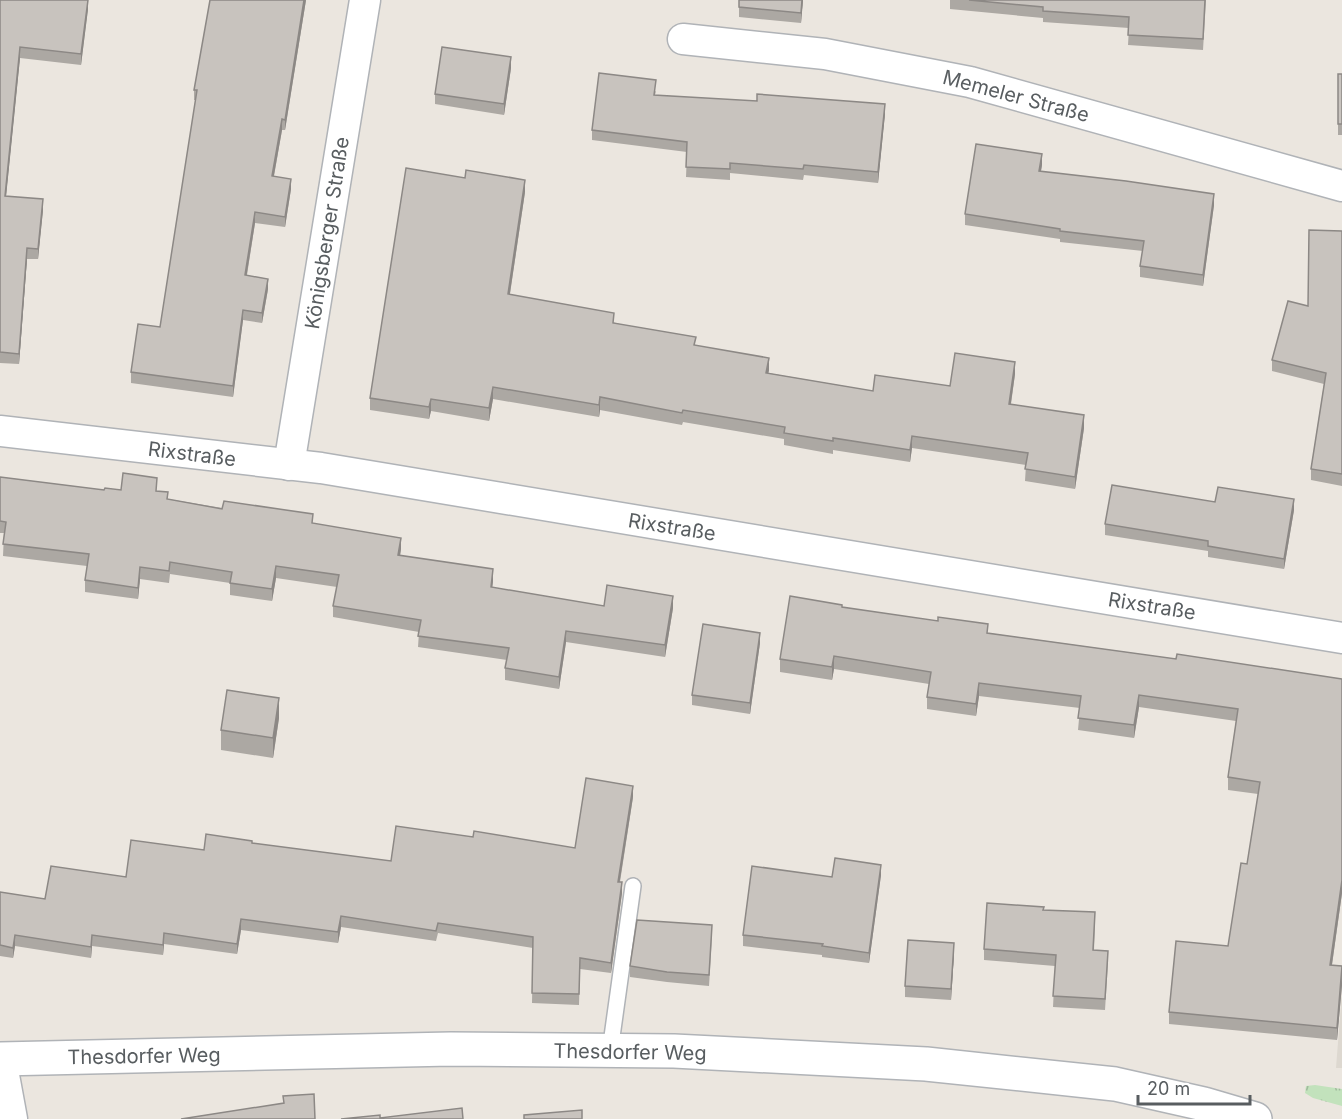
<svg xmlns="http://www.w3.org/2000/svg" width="1342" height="1119" font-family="Inter,sans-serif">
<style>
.education{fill:#ddd8d0}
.grass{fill:url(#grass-tufts)}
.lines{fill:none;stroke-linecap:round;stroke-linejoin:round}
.service-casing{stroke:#b0b3b7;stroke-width:18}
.minor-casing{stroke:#b0b3b7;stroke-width:33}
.tertiary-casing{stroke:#b0b3b7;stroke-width:36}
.service{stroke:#fff;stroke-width:15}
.minor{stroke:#fff;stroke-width:30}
.tertiary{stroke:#fff;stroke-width:33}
.wall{fill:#aca8a3}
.shaded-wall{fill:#8c8885}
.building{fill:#c8c3be;stroke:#8c8885;stroke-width:1.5}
.labels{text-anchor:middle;stroke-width:5;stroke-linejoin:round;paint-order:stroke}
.street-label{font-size:20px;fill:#585d60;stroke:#fff}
</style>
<defs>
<pattern id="grass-tufts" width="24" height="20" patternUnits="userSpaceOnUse" patternTransform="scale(1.5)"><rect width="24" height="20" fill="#c2e2bc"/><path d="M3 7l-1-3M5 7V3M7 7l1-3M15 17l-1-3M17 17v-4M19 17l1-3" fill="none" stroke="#a0ba9c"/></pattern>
</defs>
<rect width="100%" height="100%" fill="#ebe6df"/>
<path class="education" d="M1342,991V1068H1336Z"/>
<path class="grass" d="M1315,1085L1342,1089V1106L1313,1098L1305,1093L1306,1086Z"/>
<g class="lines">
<g class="service-casing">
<path id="service" d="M610,1051L633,886"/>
</g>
<g class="minor-casing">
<g id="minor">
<path d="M683,39L825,54L970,82L1342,186"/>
<path d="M0,431L321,468L1342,638"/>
<path d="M289,465L365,0"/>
<path d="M1,1059L12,1119"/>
</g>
</g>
<g class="tertiary-casing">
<path id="tertiary" d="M0,1059L451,1049L674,1051L926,1064L1115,1084L1204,1104L1255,1119"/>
</g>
<use href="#service" class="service"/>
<use href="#minor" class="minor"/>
<use href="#tertiary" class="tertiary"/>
</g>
<g class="wall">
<path d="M0,0L88,9L81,65L20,58L6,196L43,210L38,259H27L19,364L0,363Z"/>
<path d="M306,0L285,130H282L274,176L291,189L285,227L255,223L247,275L268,289L262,323L243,320L233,397L131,383V372L160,327L196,100H194V90Z"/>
<path d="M803,0L801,23L739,17V7Z"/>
<path d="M950,0H1206L1203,50L1128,45L1129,28L1043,22V18L950,9Z"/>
<path d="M511,68L504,115L435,104V94Z"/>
<rect x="1338" y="74" width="4" height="61"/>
<path d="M656,91L655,95L885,114L878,183L804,175L803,180L730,173V180L686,177L687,152L592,140V130Z"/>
<path d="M1042,165L1041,171L1214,205L1203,286L1140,277V266L1143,251L1060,242V239L965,225V214Z"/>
<path d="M525,192L510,294L696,345L769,370L768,373L873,391L950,386L1015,374L1011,404L1084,428L1075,489L1025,481L1026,465L912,448L910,462L833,450V454L784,445V439L683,422L682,425L600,410L599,417L493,399L489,421L431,411L429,419L370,410V398Z"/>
<path d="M1342,231V486L1311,480V469L1324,384L1272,371V360L1308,306Z"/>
<path d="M0,477L104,490H121L157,491L168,499L313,523L401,549L400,556L493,581L492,588L604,606L673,608L665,657L566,642L559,689L505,680V668L507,660L418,647L419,632L333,617V606L337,587L276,578L272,601L230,595V583L170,574L169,583L140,579L138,599L85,592V580L87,566L3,556L4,533H0Z"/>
<path d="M1215,502L1294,510L1284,569L1208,557V551L1105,535V524Z"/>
<path d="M842,607L988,633L1176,659L1342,679V893L1332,965L1342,966V985L1337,1040L1169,1024V1012L1228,946L1247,864L1258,794L1228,790V777L1236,721L1139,707L1134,738L1078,730L1080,708L979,696L976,716L927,709V697L929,684L834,669L832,680L780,672V659Z"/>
<path d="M760,643L750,714L692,705V695Z"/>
<path d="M279,718L273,758L221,750V730Z"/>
<path d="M633,797L620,882L622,893L611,973L580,969L579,1005L532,1003L533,948L438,933L436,941L341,927L338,943L241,930L237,954L164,944L163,955L92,946L91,958L15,946L13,958L0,956V892L45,899L126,877L204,850L252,843L391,861L473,837L575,848Z"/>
<path d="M881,875L869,963L822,957V955L743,946V935L832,877Z"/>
<path d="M1044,910L1095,923L1094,950L1108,962L1105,1010L1053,1007L1055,966L984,960V949Z"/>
<path d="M712,935L709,986L667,982L630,977V966Z"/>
<path d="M954,954L951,1000L905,997V986Z"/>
</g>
<g class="shaded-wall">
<path d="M88,0V9L81,65V54Z"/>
<path d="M304,0H306L285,130V120Z"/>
<path d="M802,0H803L801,23V13Z"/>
<path d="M20,47V58L5,207V196Z"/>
<path d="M511,57V68L504,115V104Z"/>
<path d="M885,104V114L878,183V172Z"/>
<path d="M282,119V130L272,186V176Z"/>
<path d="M1042,154V165L1039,181V171Z"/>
<path d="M291,179V189L285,227V217Z"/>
<path d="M525,180V192L508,306V294Z"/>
<path d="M1214,194V205L1203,286V275Z"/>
<path d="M43,199V210L38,259V249Z"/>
<path d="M255,212V223L245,285V275Z"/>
<path d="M27,248V259L19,364V354Z"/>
<path d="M268,279V289L262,323V313Z"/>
<path d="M243,310V320L233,397V386Z"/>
<path d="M769,358V370L766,385V373Z"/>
<path d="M1015,362V374L1009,416V404Z"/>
<path d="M493,387V399L489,421V408Z"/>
<path d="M600,397V410L599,417V405Z"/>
<path d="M431,399V411L429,419V407Z"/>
<path d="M1084,415V428L1075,489V477Z"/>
<path d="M912,436V448L910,462V450Z"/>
<path d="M1294,499V510L1284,569V559Z"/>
<path d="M401,538V549L398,567V555Z"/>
<path d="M276,566V578L272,601V589Z"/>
<path d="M140,567V579L138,599V588Z"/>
<path d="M493,569V581L491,599V587Z"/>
<path d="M673,596V608L665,657V645Z"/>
<path d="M566,631V642L559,689V677Z"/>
<path d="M760,633V643L750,714V703Z"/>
<path d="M834,656V669L832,680V667Z"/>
<path d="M979,683V696L976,716V704Z"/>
<path d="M1139,695V707L1134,738V725Z"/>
<path d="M279,698V718L273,758V738Z"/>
<path d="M633,786V797L618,892V882Z"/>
<path d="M881,865V875L869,963V953Z"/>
<path d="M1342,880V893L1330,978V965Z"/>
<path d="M622,882V893L611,973V963Z"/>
<path d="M341,916V927L338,943V932Z"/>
<path d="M241,919V930L237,954V944Z"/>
<path d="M164,933V944L163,955V945Z"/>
<path d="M15,935V946L13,958V948Z"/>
<path d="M92,935V946L91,958V947Z"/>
<path d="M954,943V954L951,1000V989Z"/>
<path d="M1342,972V985L1337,1040V1028Z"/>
</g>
<g class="building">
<path d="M0,0H88L81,54L20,47L5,196L43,199L38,249L27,248L19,354L0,352Z"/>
<path d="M210,0H304L285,120L282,119L272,176L291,179L285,217L255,212L245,275L268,279L262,313L243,310L233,386L131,372L138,324L160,327L197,90H194Z"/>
<path d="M739,0H802L801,13L739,7Z"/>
<path d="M969,0H1205L1203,39L1128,35L1129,17L1043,11V7Z"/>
<path d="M442,47L511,57L504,104L435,94Z"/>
<path d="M599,73L656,80L654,95L757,101V94L885,104L878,172L804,165L803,169L730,163V169L686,167L687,142L592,130Z"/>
<rect x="1338" y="74" width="4" height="50"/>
<path d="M976,144L1042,154L1039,171L1126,181L1214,194L1203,275L1140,266L1144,241L1060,231V229L965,214Z"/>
<path d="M406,168L465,178L466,170L525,180L508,294L614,313L613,323L696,337L694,345L769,358L766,373L873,391L875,375L950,386L955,353L1015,362L1009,404L1084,415L1075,477L1025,469L1028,453L912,436L910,450L833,438V441L784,433L785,427L683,410L682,413L600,397L599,405L493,387L489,408L431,399L429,407L370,398Z"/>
<path d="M1309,230L1342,231V474L1311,469L1326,373L1272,360L1288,301L1308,306Z"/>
<path d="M123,473L157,478L156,491L168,492L167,499L222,509L224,501L313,514L312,523L401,538L398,555L493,569L491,587L604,606L607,585L673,596L665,645L566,631L559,677L505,668L509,648L418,636L421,620L333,606L339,575L276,566L272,589L230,583L232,572L170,562L169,571L140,567L138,588L85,580L89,554L3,544L6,522L0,521V477L104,490L105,488L121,490Z"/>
<path d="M1112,485L1215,502L1218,487L1294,499L1284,559L1208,546V541L1105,524Z"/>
<path d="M790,596L842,605V607L938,621V617L988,624L987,633L1176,659L1177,654L1342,679V880L1330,965L1342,966L1337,1028L1169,1012L1176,941L1228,946L1241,863L1247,864L1260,782L1228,777L1238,709L1139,695L1134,725L1078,718L1081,696L979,683L976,704L927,697L931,672L834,656L832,667L780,659Z"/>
<path d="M703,624L760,633L750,703L692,695Z"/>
<path d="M227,690L279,698L273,738L221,730Z"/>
<path d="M586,778L633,786L618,882H622L611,963L580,958L579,994L532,993L533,937L438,923L436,931L341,916L338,932L241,919L237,944L164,933L163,945L92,935L91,947L15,935L13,948L0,945V892L45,899L51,866L126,877L131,840L204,850L206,834L252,841V843L391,861L396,826L473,837L474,831L575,848Z"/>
<path d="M835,858L881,865L869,953L822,946L823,944L743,935L752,866L832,877Z"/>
<path d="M987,903L1044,907L1043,910L1095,912L1093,950L1108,951L1105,999L1053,996L1056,955L984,949Z"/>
<path d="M637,920L712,925L709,975L667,972L630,966Z"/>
<path d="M908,940L954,943L951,989L905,986Z"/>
<path d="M314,1094L315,1119H181L284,1103L283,1096Z"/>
<path d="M462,1108L463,1119H341L380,1115V1118Z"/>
<path d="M582,1110V1119H524V1115Z"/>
</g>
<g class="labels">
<g class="street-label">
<text transform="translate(1016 96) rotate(15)" y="7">Memeler Straße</text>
<text transform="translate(327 233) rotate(-81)" y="7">Königsberger Straße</text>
<text transform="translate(192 454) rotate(7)" y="7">Rixstraße</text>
<text transform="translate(672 527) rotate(9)" y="7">Rixstraße</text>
<text transform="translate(1152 606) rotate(9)" y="7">Rixstraße</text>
<text transform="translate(630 1052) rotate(1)" y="7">Thesdorfer Weg</text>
<text transform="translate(144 1056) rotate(-1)" y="7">Thesdorfer Weg</text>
</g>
</g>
<path d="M1138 1095v9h112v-9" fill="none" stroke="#585d60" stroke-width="3"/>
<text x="1147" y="1095" font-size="18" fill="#585d60" stroke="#ffffff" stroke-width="4.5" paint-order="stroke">20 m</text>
</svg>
